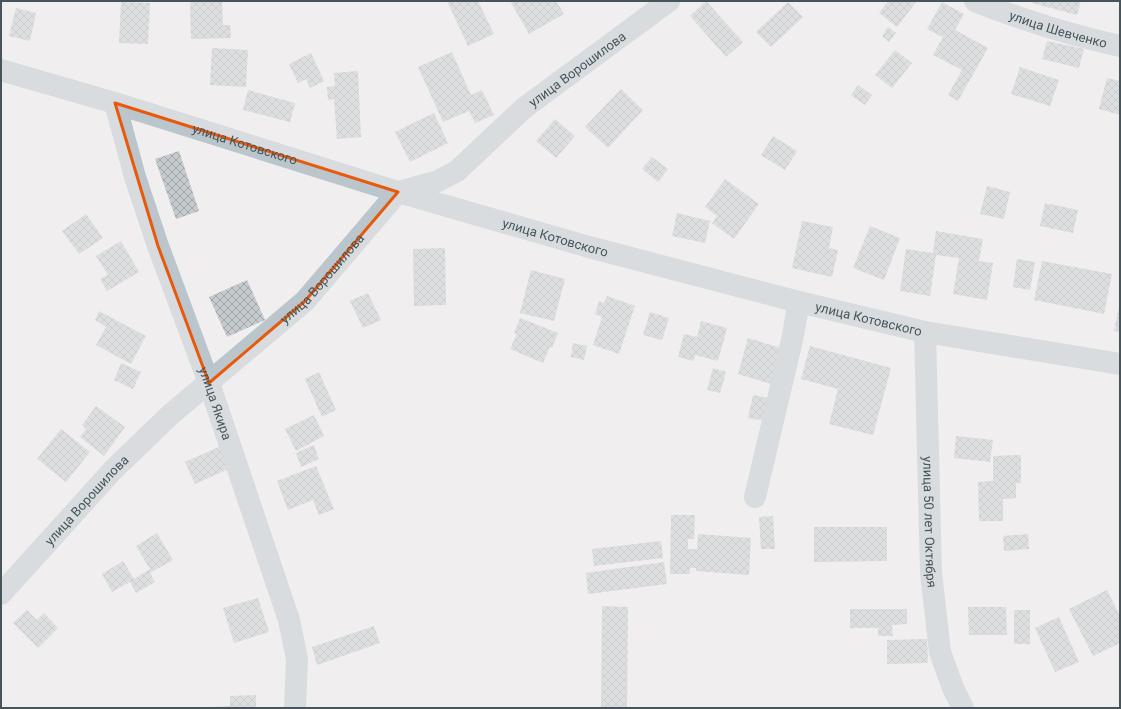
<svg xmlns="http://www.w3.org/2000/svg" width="1121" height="709" font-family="Roboto,sans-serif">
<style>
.building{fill:url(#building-cross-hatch)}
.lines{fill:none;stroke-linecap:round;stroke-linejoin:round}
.minor{stroke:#bac6cb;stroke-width:22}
.marked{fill:none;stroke:#e8590c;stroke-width:3;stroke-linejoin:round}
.labels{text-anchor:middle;stroke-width:4;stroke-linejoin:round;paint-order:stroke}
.street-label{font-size:13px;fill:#46555b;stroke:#fff}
</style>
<defs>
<pattern id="building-cross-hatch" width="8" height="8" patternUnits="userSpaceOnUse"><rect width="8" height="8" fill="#c5cace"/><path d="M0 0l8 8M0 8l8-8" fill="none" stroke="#a2a7aa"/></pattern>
</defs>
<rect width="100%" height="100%" fill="#f1eeef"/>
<g class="building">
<path d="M190,1H222L223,25H230L231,38L191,39Z"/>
<path d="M447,1H478L494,34L468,46Z"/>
<path d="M510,1H556L564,14L529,34Z"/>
<path d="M706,1L743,42L726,57L690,16Z"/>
<path d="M888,1H917L897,27L879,13Z"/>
<path d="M1032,1H1081L1077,15L1032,3Z"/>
<path d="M121,2L150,3L148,44L119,43Z"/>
<path d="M788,2L803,17L771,47L756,32Z"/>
<path d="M942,2L964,14L955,30L988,48L958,101L948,95L962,70L933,55L943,37L927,29Z"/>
<path d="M16,8L36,13L30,41L9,36Z"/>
<path d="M888,27L896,33L889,42L882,36Z"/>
<path d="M1047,41L1084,49L1079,68L1042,59Z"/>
<path d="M212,48L248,50L246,87L210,85Z"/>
<path d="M895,50L912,63L892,88L875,75Z"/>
<path d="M452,52L471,95L482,90L494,115L475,123L469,111L443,122L418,67Z"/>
<path d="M311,53L324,81L310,88L306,79L298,83L289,64Z"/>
<path d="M1020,67L1059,80L1050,106L1011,94Z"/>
<path d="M358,71L361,137L337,139L334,99L328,100L327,87L335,86L334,73Z"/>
<path d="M1107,78L1120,81V115L1099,109Z"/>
<path d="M858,85L872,95L865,105L851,95Z"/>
<path d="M621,89L643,110L608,148L585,127Z"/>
<path d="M248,90L295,103L290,122L243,110Z"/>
<path d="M434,113L448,143L410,162L395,132Z"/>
<path d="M555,119L575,136L556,158L536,141Z"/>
<path d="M773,136L797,151L785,170L761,155Z"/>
<path d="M179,151L199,211L176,219L155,159Z"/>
<path d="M652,157L668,169L658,182L642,169Z"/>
<path d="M725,179L759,204L734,239L712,223L717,216L705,207Z"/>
<path d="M987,186L1010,192L1004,219L980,214Z"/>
<path d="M1045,203L1078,210L1073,233L1040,226Z"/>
<path d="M677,213L710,221L705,243L672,236Z"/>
<path d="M86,214L103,238L79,254L62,231Z"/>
<path d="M802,221L833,227L829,248L838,250L832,277L792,268Z"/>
<path d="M870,226L900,238L884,280L853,268Z"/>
<path d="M936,231L983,239L979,261L993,263L987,300L953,294L959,258L936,255L930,296L900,291L906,249L933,253Z"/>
<path d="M121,241L139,272L107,291L100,279L108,275L96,256Z"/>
<path d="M445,248L446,305L414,306L413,249Z"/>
<path d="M1017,259L1035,262L1030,290L1013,287Z"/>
<path d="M1042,261L1112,274L1104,314L1034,300Z"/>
<path d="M531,270L565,279L554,321L520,313Z"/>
<path d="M247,280L265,320L227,337L209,297Z"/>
<path d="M368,293L381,320L363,328L350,301Z"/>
<path d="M607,296L635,306L619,354L593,345L602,317L595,314L599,301L604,303Z"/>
<path d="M1119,307H1120V332L1114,331Z"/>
<path d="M99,311L146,336L131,364L96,345L106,327L95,320Z"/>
<path d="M650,312L669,318L662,340L643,335Z"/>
<path d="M520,318L558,333L552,348L550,347L543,363L510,349L517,334L514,333Z"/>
<path d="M701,321L727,328L718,361L695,355L694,361L678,357L684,334L697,337Z"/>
<path d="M748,338L781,348L771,384L738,374Z"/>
<path d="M573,343L587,346L584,360L571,357Z"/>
<path d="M810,346L891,368L873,435L829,424L838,389L801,379Z"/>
<path d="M121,363L141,372L133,389L114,380Z"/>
<path d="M713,368L726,372L720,393L707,390Z"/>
<path d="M319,372L336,410L322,417L305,379Z"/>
<path d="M753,395L769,398L765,421L748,418Z"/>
<path d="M96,406L125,427L104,456L80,437L86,429L82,425Z"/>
<path d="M314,415L324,436L296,451L285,429Z"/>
<path d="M61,429L90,452L66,482L37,459Z"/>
<path d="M956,436L993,440L990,462L954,458Z"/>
<path d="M314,445L319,459L301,467L296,453Z"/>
<path d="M221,446L231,468L195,484L185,462Z"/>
<path d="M1021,455V483H1016V498L1003,499V521H979L978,482L993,481V456Z"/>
<path d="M316,466L334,509L319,515L313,500L288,510L277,481Z"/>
<path d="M671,515H695L694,539H688V549H697L698,534L751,538L749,575L696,571V568H690V574H670Z"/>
<path d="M773,516L775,549H761L759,517Z"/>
<path d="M814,527H887V561L814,562Z"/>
<path d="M157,533L173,560L150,573L155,582L136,593L130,582L112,592L102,574L123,561L134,579L150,569L136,546Z"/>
<path d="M1028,534L1029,549L1004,551L1003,536Z"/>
<path d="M661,541L663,558L594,566L592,549Z"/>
<path d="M664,562L667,584L588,594L586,573Z"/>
<path d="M1107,590L1120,616V643L1093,656L1069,609Z"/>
<path d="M258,598L269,632L234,643L223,608Z"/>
<path d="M602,606L628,607L627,708H601Z"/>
<path d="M968,607H1006L1007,635H969Z"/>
<path d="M850,609H907V624L892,625L893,636H878V628H850Z"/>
<path d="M27,610L37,620L44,613L58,628L38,648L13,623Z"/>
<rect x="1014" y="610" width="16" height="34"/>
<path d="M1059,617L1079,662L1055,672L1035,628Z"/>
<path d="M374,626L380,643L317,665L312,647Z"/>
<path d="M927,639L928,663L887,664V640Z"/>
<path d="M256,695V708H211V707L230,706V696Z"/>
</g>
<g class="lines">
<g class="minor">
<path id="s1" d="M975,1C1022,20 1070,35 1120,46"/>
<path id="s2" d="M1,70L115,103L398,192L589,247L799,302L925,332L1120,364"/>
<path id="s3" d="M115,103L135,177L158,246L209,383L289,620L297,659L295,708"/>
<path id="s4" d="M925,332L931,573L940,652L953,688L963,708"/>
<path d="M755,497L792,340L799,302"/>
<path id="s5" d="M1,594L113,470L170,415L305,301L398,192L438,181L457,171L524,108L669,1"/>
</g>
</g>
<path d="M0 0H1121V709H0ZM115,103L398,192L305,301L209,383L158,246Z" fill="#f1eeef" fill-opacity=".55" fill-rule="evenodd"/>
<path class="marked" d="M115,103L398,192L305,301L209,383L158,246Z"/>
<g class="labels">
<g class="street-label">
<text dy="5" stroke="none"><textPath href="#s1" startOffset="88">улица Шевченко</textPath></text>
<text dy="5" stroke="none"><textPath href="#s5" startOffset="787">улица Ворошилова</textPath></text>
<text dy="5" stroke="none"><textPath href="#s2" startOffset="255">улица Котовского</textPath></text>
<text dy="5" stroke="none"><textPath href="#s2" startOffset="579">улица Котовского</textPath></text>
<text dy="5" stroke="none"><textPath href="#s5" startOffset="451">улица Ворошилова</textPath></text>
<text dy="5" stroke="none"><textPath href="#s2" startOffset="903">улица Котовского</textPath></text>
<text dy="5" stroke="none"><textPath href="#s3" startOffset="317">улица Якира</textPath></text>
<text dy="5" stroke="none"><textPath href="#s5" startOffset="127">улица Ворошилова</textPath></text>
<text dy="5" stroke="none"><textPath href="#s4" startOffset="190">улица 50 лет Октября</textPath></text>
</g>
</g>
<rect width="1121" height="709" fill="none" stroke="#46555b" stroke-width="4"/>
</svg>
